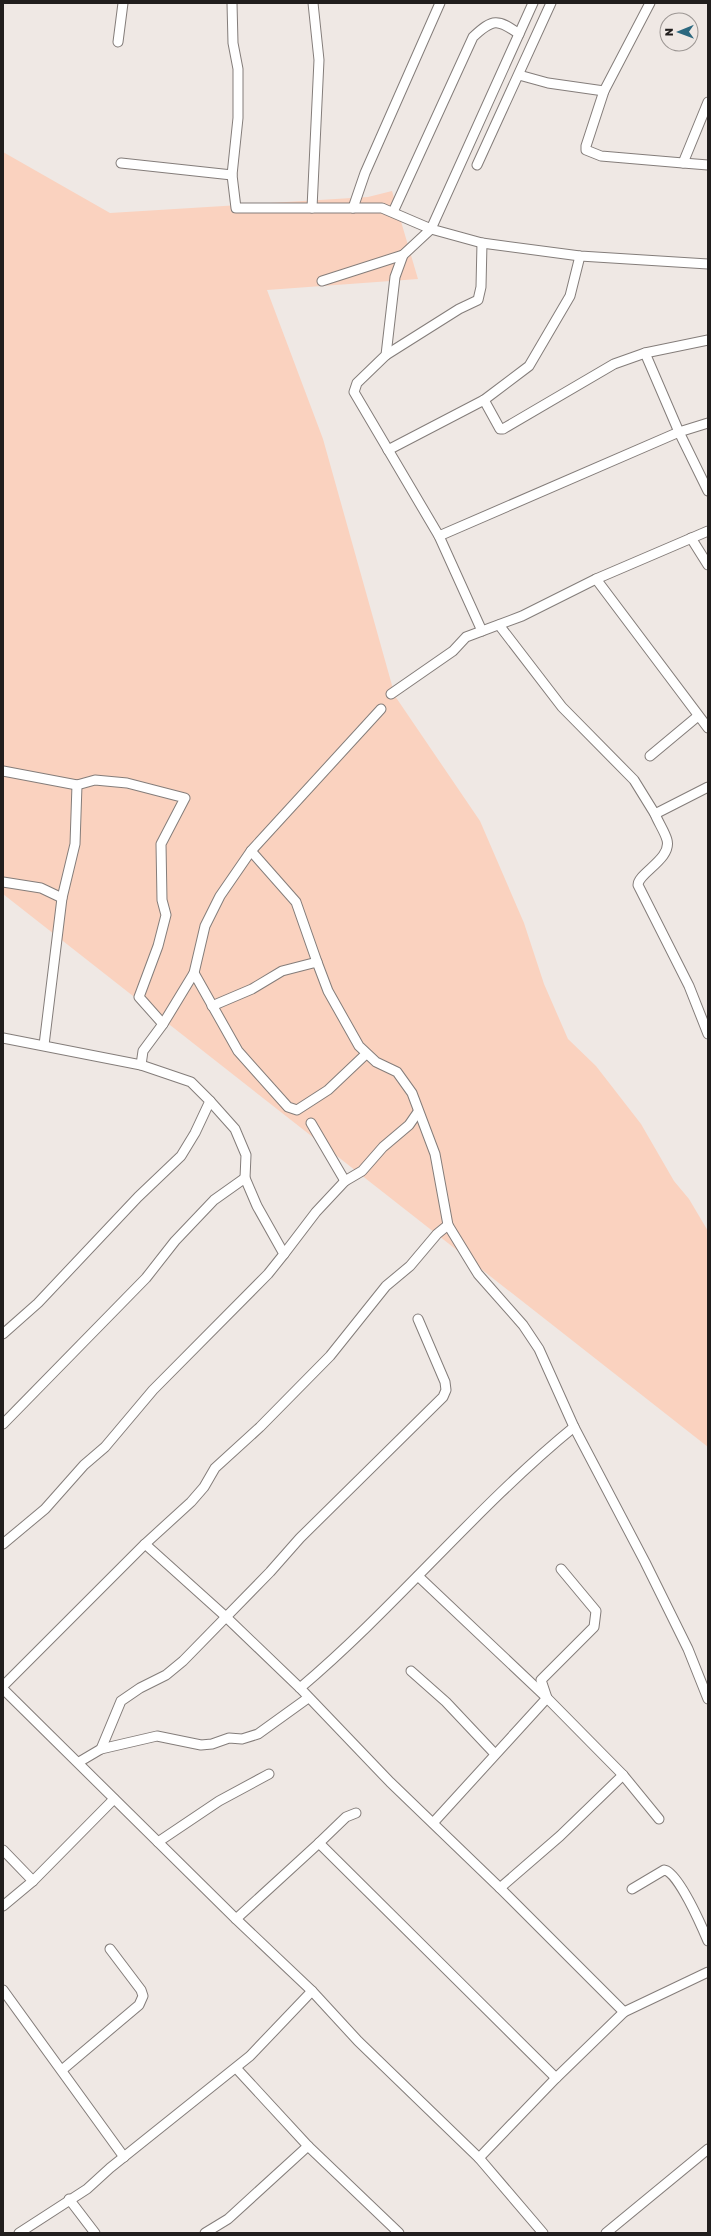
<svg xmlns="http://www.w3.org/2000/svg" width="711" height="2236" font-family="'Golos Text',sans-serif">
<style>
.green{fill:#fad2bf}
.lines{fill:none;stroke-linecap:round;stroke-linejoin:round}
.minor-casing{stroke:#847d7a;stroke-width:11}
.minor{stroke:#fff;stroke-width:9}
</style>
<rect width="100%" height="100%" fill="#efe8e4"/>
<path class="green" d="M3,152L110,213L368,197L392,191L418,279L267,290L323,439L395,696L480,821L524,923L544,984L568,1039L596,1066L641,1124L674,1181L689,1199L708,1231V1447L3,894Z"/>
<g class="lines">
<g class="minor-casing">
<g id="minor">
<path d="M533,3L431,229L482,243L580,256L708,264"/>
<path d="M650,3L604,91L586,146V150L601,156L683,163L708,102"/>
<path d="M118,42L123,3"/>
<path d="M519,75L548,83L604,91"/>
<path d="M121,163L232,175L238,118V69L233,43L232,3"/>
<path d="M683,163L708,165"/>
<path d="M477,165L551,3"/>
<path d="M232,175L236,208H382L431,229L403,255L395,277L386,355L357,383L354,392L439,536L679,432L708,423"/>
<path d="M312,208L319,60L313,3"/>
<path d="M353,208L365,173L440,3"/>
<path d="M393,212L473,37C493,18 498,19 519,34"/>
<path d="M322,281L403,255"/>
<path d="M645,353L679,432L708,491"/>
<path d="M386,355L459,309L478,300L481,287L482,243"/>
<path d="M484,400L500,429H503L614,364L645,353L708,340"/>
<path d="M388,450L484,400L529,366L570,296L580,256"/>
<path d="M439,536L482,631"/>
<path d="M691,538L708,565"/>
<path d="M596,579L708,728"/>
<path d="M499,625L562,707L634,780L655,814L708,787"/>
<path d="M391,694L453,651L466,637L522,616L596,579L708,531"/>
<path d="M650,756L698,716"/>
<path d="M3,771L77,785L95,780L127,783L185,798L161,844L162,900L166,915L158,946L139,997L163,1024"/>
<path d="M655,814C658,822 665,832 667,840C672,859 638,873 638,885L689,986L708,1034"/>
<path d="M251,851L296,902L317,962"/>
<path d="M3,882L41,888L62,898"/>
<path d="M194,973L238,1051L288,1107L297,1110L328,1090L366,1054"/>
<path d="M3,1038L141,1065"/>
<path d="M44,1045L62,898L75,844L77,785"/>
<path d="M311,1123L345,1181"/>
<path d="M448,1225L478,1274L523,1325L539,1349L574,1427L645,1562L688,1649L708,1699"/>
<path d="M284,1254L316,1212L345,1181L362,1171L383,1147L409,1125L418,1112"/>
<path d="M3,1334L38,1303L138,1197L181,1156L195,1133L210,1101L191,1082L141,1065L143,1051L163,1024L194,973L205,926L220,896L251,851L381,709"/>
<path d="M3,1424L146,1278L175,1241L214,1200L245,1178"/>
<path d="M3,1544L45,1509L84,1465L105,1447L153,1390L268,1274L284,1254L257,1206L245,1178L246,1155L235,1129L210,1101"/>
<path d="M145,1544L225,1616L300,1688L390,1782L500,1888L624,2012"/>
<path d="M418,1576L547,1698L623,1775L659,1819"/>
<path d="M411,1671L446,1702L495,1754"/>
<path d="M3,1686L145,1544L191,1502L204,1487L215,1468L260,1427L330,1356L386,1286L410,1266L437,1234L448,1225L435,1154L412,1093L397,1072L376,1062L359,1046L328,991L317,962L282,971L252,989L212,1006"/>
<path d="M300,1688C396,1607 476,1507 574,1427"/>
<path d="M3,1689L236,1919L312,1991L358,2041L479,2158L543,2233"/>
<path d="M101,1749L157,1736L201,1745L212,1744L229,1738L242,1739L258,1734L308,1698"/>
<path d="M79,1762L101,1749L121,1701L140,1688L166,1675L183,1661L270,1572L300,1538L443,1397L446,1390L445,1382L418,1319"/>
<path d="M433,1823L547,1698L541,1680L594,1627L596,1611L561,1569"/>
<path d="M158,1842L219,1801L269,1774"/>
<path d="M319,1843L346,1817L356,1813"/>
<path d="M3,1850L33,1881"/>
<path d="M500,1888L560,1836L623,1775"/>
<path d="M632,1889L664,1870C678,1871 702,1927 708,1941"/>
<path d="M3,1906L33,1881L114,1799"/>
<path d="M236,1919L319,1843L556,2078"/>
<path d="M3,1990L124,2157"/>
<path d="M236,2068L308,2146L399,2233"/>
<path d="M62,2070L139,2005L143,1996L141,1990L110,1949"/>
<path d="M479,2158L556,2078L624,2012L708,1972"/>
<path d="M69,2199L95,2233"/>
<path d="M19,2233L87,2189L110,2168L250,2056L312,1991"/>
<path d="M205,2233L228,2219L308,2146"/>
<path d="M606,2233L708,2149"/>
</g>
</g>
<use href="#minor" class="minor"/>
</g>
<rect width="711" height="2236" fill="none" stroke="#211e1d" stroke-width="8"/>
<g transform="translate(679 32) rotate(269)"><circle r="19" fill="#efe8e4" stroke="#9d9794"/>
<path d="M0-3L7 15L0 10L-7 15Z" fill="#2c687f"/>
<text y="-6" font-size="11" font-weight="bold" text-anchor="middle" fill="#211e1d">N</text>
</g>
</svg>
